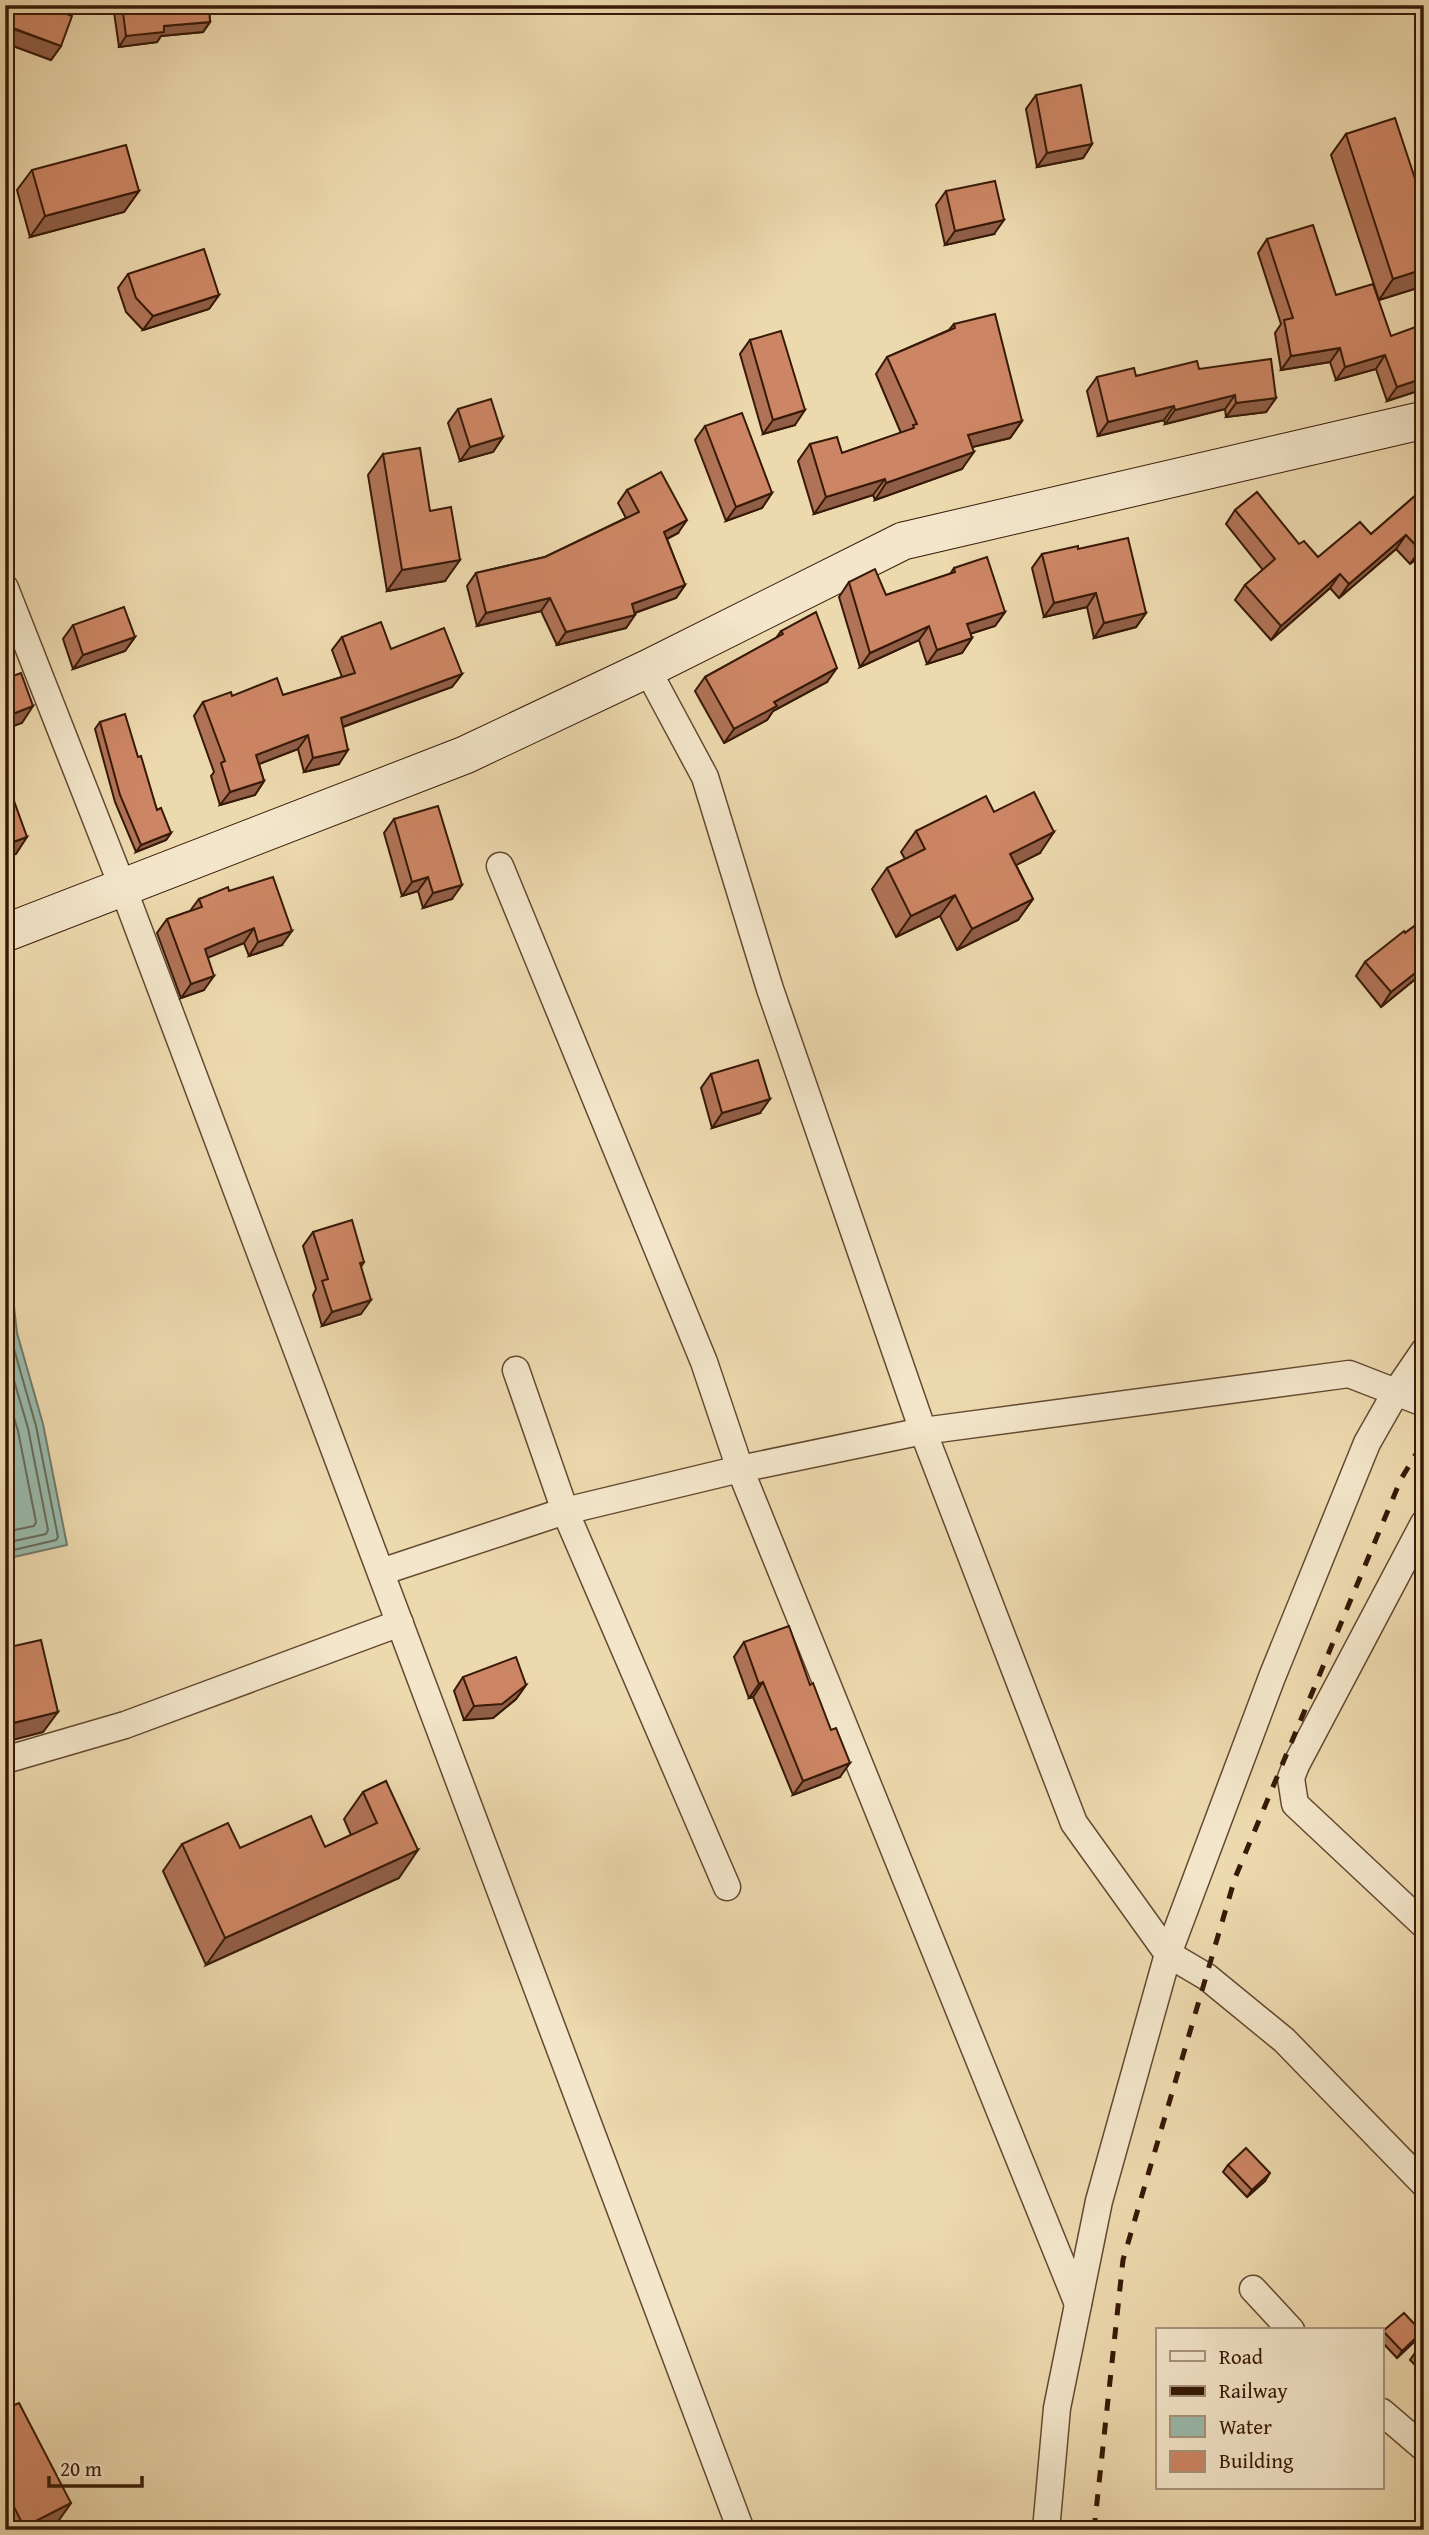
<svg xmlns="http://www.w3.org/2000/svg" width="1429" height="2535" font-family="'Gentium Book Plus',serif">
<style>
.water{fill:#99baac;stroke:#727a6a;stroke-width:2}
.lines{fill:none;stroke-linecap:round;stroke-linejoin:round}
.shore{stroke:#686a5a;stroke-width:2}
.minor-casing{stroke:#644931;stroke-width:29}
.secondary-casing{stroke:#371907;stroke-width:39}
.minor{stroke:#f3e6ca;stroke-width:26}
.secondary{stroke:#f3e6ca;stroke-width:37}
.rail{stroke:#371907;stroke-width:5;stroke-dasharray:12 12;stroke-linecap:butt}
.wall{fill:#b07357;stroke:#371907;stroke-width:2}
.shaded-wall{fill:#905e47;stroke:#371907;stroke-width:2}
.building{fill:#cd8665;stroke:#371907;stroke-width:2}
</style>
<rect width="100%" height="100%" fill="#edd9ae"/>
<filter id="stains"><feTurbulence type="fractalNoise" baseFrequency=".00286" numOctaves="4"/><feColorMatrix values="0 0 0 0 .2 0 0 0 0 .09 0 0 0 0 .02 0 0 0 .5 -.17"/></filter>
<radialGradient id="worn" r=".72"><stop offset=".6" stop-color="#630" stop-opacity="0"/><stop offset="1" stop-color="#630" stop-opacity=".3"/></radialGradient>
<path class="water" d="M5,1234L12,1253V1289L17,1333L43,1424L67,1545L5,1559Z"/>
<g class="lines">
<g class="shore">
<path d="M5,1292L10,1335L36,1426L58,1537L56,1540L5,1552"/>
<path d="M5,1350L28,1428L48,1530L46,1534L5,1543"/>
<path d="M5,1388L18,1431L36,1522L34,1526L5,1532"/>
</g>
<g class="minor-casing">
<g id="minor">
<path d="M5,588L123,888L741,2530"/>
<path d="M647,669L705,777L770,989L923,1431L1074,1823L1168,1954L1207,1977L1284,2040L1424,2184"/>
<path d="M500,866L704,1362L740,1469L1078,2304"/>
<path d="M516,1370L565,1511L727,1887"/>
<path d="M1424,1523L1296,1765L1291,1778L1295,1804L1424,1925"/>
<path d="M381,1572L565,1511L740,1469L923,1431L1349,1374L1424,1403"/>
<path d="M5,1760L125,1725L400,1623"/>
<path d="M1253,2289L1291,2330"/>
<path d="M1382,2412L1424,2448"/>
<path d="M1046,2530L1057,2408L1099,2201L1168,1954L1272,1677L1367,1443L1396,1392L1424,1351"/>
</g>
</g>
<g class="secondary-casing">
<path id="secondary" d="M5,933L465,755L647,669L903,541L1424,420"/>
</g>
<use href="#minor" class="minor"/>
<use href="#secondary" class="secondary"/>
<path class="rail" d="M1094,2530L1123,2260L1235,1878L1401,1479L1424,1441"/>
</g>
<g class="wall">
<path d="M10,5H43L61,46L51,60L5,43V15Z"/>
<path d="M113,5H209L210,22L203,32L161,36L157,42L119,47Z"/>
<path d="M1036,95L1092,144L1083,158L1037,167L1026,109Z"/>
<path d="M1346,134L1424,286L1379,300L1331,155Z"/>
<path d="M32,170L139,191L124,212L30,237L17,190Z"/>
<path d="M946,191L994,234L945,245L936,205Z"/>
<path d="M1267,239L1336,295L1391,336L1424,389L1387,401L1376,369L1336,380L1330,362L1281,370L1275,333L1281,324L1258,253Z"/>
<path d="M128,274L219,295L209,309L143,330L126,312L118,288Z"/>
<path d="M954,324L1022,421L1010,438L972,447L962,469L875,500L873,495L814,514L798,461L810,444L842,453L901,433L876,374L887,357L949,330Z"/>
<path d="M750,340L795,425L763,434L740,354Z"/>
<path d="M1199,369L1276,398L1266,412L1226,417L1225,409L1165,424L1164,420L1098,436L1087,391L1097,377L1136,376Z"/>
<path d="M458,409L503,437L493,452L460,461L448,423Z"/>
<path d="M705,426L772,493L762,508L726,521L695,440Z"/>
<path d="M383,454L445,581L387,591L368,475Z"/>
<path d="M627,490L678,533L667,539L685,585L676,598L635,613L626,628L557,645L541,611L477,626L467,586L476,573L545,557L626,518L618,503Z"/>
<path d="M1416,495L1424,553L1410,564L1396,549L1339,598L1330,588L1271,640L1235,600L1245,585L1263,570L1226,524L1235,510L1299,544L1318,557L1371,534Z"/>
<path d="M1078,549L1146,613L1136,627L1094,638L1087,607L1044,617L1032,568L1042,554Z"/>
<path d="M954,568L1005,612L995,626L970,634L972,638L962,653L927,664L919,640L860,667L839,597L849,582L886,595L950,574Z"/>
<path d="M73,625L135,637L125,651L73,669L63,639Z"/>
<path d="M781,631L827,682L773,711L767,720L724,743L695,691L705,677L776,638Z"/>
<path d="M342,637L391,649L462,674L452,687L343,727L339,764L304,772L298,749L259,764L264,781L255,795L220,805L211,776L214,772L194,716L203,702L232,696L283,695L342,677L332,650Z"/>
<path d="M100,722L138,757L157,810L171,833L166,840L136,852L115,802L95,729Z"/>
<path d="M994,812L1040,853L1016,865L1033,899L1018,920L957,950L940,916L896,937L872,889L887,868L905,859L901,852L916,831Z"/>
<path d="M394,819L452,899L423,908L418,891L402,896L384,833Z"/>
<path d="M229,891L282,945L249,956L244,943L208,957L204,990L181,998L157,933L167,919L190,911L199,899Z"/>
<path d="M1424,919V972L1381,1007L1356,976L1365,962Z"/>
<path d="M711,1074L760,1113L712,1128L701,1088Z"/>
<path d="M313,1232L364,1262L361,1267V1314L322,1326L313,1295L316,1289L303,1246Z"/>
<path d="M744,1642L840,1777L793,1795L753,1697L749,1698L734,1657Z"/>
<path d="M463,1677L526,1685L516,1699L493,1718L464,1720L454,1691Z"/>
<path d="M386,1781L399,1878L206,1965L163,1871L182,1844L240,1848L325,1847L351,1835L344,1819L363,1792Z"/>
<path d="M1228,2165L1265,2181L1247,2197L1223,2172Z"/>
<path d="M1383,2331L1417,2339L1397,2358L1382,2342V2333Z"/>
<path d="M1424,2345V2374L1410,2360L1415,2353Z"/>
<path d="M5,2409L71,2503L56,2524L45,2530H5Z"/>
</g>
<g class="shaded-wall">
<path d="M210,22L203,32L161,36L157,42L119,47L126,36L164,26Z"/>
<path d="M5,26L61,46L51,60L5,43Z"/>
<path d="M1092,144L1083,158L1037,167L1047,153Z"/>
<path d="M139,191L124,212L30,237L45,216Z"/>
<path d="M1004,220L994,234L945,245L955,231Z"/>
<path d="M1424,269V286L1379,300L1393,279Z"/>
<path d="M219,295L209,309L143,330L153,316Z"/>
<path d="M1340,348L1330,362L1281,370L1291,356Z"/>
<path d="M1385,355L1376,369L1336,380L1345,367Z"/>
<path d="M1424,378V389L1387,401L1397,387Z"/>
<path d="M1235,395L1225,409L1165,424L1175,410Z"/>
<path d="M1276,398L1266,412L1226,417L1236,403Z"/>
<path d="M1174,406L1164,420L1098,436L1108,422Z"/>
<path d="M805,410L795,425L763,434L773,420Z"/>
<path d="M1022,421L1010,438L956,451L968,435Z"/>
<path d="M503,437L493,452L460,461L470,447Z"/>
<path d="M974,452L962,469L875,500L886,483Z"/>
<path d="M885,479L873,495L814,514L826,497Z"/>
<path d="M772,493L762,508L726,521L736,507Z"/>
<path d="M687,520L678,533L655,545L664,532Z"/>
<path d="M1406,535L1396,549L1339,598L1349,584Z"/>
<path d="M1424,547V553L1410,564L1420,550Z"/>
<path d="M460,560L445,581L387,591L402,570Z"/>
<path d="M1340,574L1330,588L1271,640L1281,626Z"/>
<path d="M685,585L676,598L623,617L632,604Z"/>
<path d="M1096,593L1087,607L1044,617L1054,603Z"/>
<path d="M550,598L541,611L477,626L486,613Z"/>
<path d="M1005,612L995,626L957,638L967,624Z"/>
<path d="M1146,613L1136,627L1094,638L1104,623Z"/>
<path d="M635,615L626,628L557,645L566,632Z"/>
<path d="M929,626L919,640L860,667L870,653Z"/>
<path d="M135,637L125,651L73,669L83,655Z"/>
<path d="M972,638L962,653L927,664L937,650Z"/>
<path d="M837,668L827,682L773,711L767,720L724,743L734,729L774,702Z"/>
<path d="M462,674L452,687L331,731L341,718Z"/>
<path d="M33,706L22,723L5,729V717Z"/>
<path d="M308,735L298,749L246,769L256,755Z"/>
<path d="M348,750L339,764L304,772L313,758Z"/>
<path d="M264,781L255,795L220,805L230,792Z"/>
<path d="M1054,832L1040,853L996,875L1010,854Z"/>
<path d="M171,833L166,840L136,852L141,845Z"/>
<path d="M27,837L16,854L5,858V845Z"/>
<path d="M428,877L418,891L402,896L412,882Z"/>
<path d="M462,885L452,899L423,908L433,893Z"/>
<path d="M955,895L940,916L896,937L911,916Z"/>
<path d="M1033,899L1018,920L957,950L972,929Z"/>
<path d="M254,928L244,943L195,963L205,949Z"/>
<path d="M292,931L282,945L249,956L258,942Z"/>
<path d="M1424,966V972L1381,1007L1391,992Z"/>
<path d="M214,976L204,990L181,998L191,984Z"/>
<path d="M770,1099L760,1113L712,1128L722,1113Z"/>
<path d="M371,1300L361,1314L322,1326L332,1312Z"/>
<path d="M763,1682L753,1697L749,1698L759,1684Z"/>
<path d="M526,1685L516,1699L493,1718L464,1720L474,1706Z"/>
<path d="M58,1712L43,1732L5,1742V1725Z"/>
<path d="M850,1763L840,1777L793,1795L803,1781Z"/>
<path d="M418,1850L399,1878L206,1965L225,1938Z"/>
<path d="M1270,2173L1265,2181L1247,2197L1252,2190Z"/>
<path d="M1422,2332L1417,2339L1397,2358L1402,2351Z"/>
<path d="M71,2503L56,2524L45,2530H22L24,2527Z"/>
</g>
<g class="building">
<path d="M13,5H43L72,16L61,46L5,25Z"/>
<path d="M122,5H209L210,22L164,26V32L126,36Z"/>
<path d="M1081,85L1092,144L1047,153L1036,95Z"/>
<path d="M1395,118L1424,206V269L1393,279L1346,134Z"/>
<path d="M126,145L139,191L45,216L32,170Z"/>
<path d="M995,181L1004,220L955,231L946,191Z"/>
<path d="M1313,225L1336,295L1373,284L1391,336L1421,325L1424,333V378L1397,387L1385,355L1345,367L1340,348L1291,356L1284,320L1293,318L1267,239Z"/>
<path d="M204,249L219,295L153,316L136,298L128,274Z"/>
<path d="M995,314L1022,421L968,435L974,452L886,483L885,479L826,497L810,444L837,437L842,453L914,428L913,425L917,424L887,357L955,328L954,324Z"/>
<path d="M781,331L805,410L773,420L750,340Z"/>
<path d="M1271,359L1276,398L1236,403L1235,395L1175,410L1174,406L1108,422L1097,377L1134,368L1136,376L1197,361L1199,369Z"/>
<path d="M491,399L503,437L470,447L458,409Z"/>
<path d="M742,413L772,493L736,507L705,426Z"/>
<path d="M420,448L430,511L451,507L460,560L402,570L383,454Z"/>
<path d="M661,472L687,520L664,532L685,585L632,604L635,615L566,632L550,598L486,613L476,573L545,557L639,512L627,490Z"/>
<path d="M1257,492L1299,544L1304,541L1318,557L1360,522L1371,534L1416,495L1424,504V547L1420,550L1406,535L1349,584L1340,574L1281,626L1245,585L1275,559L1235,510Z"/>
<path d="M1128,538L1146,613L1104,623L1096,593L1054,603L1042,554L1078,546V549Z"/>
<path d="M987,557L1005,612L967,624L972,638L937,650L929,626L870,653L849,582L875,569L886,595L955,572L954,568Z"/>
<path d="M124,607L135,637L83,655L73,625Z"/>
<path d="M816,612L837,668L774,702L777,706L734,729L705,677L783,634L781,631Z"/>
<path d="M381,622L391,649L444,628L462,674L341,718L348,750L313,758L308,735L256,755L264,781L230,792L221,763L225,761L203,702L231,692L232,696L277,678L283,695L355,673L342,637Z"/>
<path d="M21,673L33,706L5,717V679Z"/>
<path d="M125,714L138,757L141,756L157,810L161,808L171,833L141,845L120,795L100,722Z"/>
<path d="M5,776L27,837L5,845Z"/>
<path d="M1034,792L1054,832L1010,854L1033,899L972,929L955,895L911,916L887,868L925,849L916,831L986,796L994,812Z"/>
<path d="M438,806L462,885L433,893L428,877L412,882L394,819Z"/>
<path d="M273,877L292,931L258,942L254,928L205,949L214,976L191,984L167,919L202,907L199,899L228,887L229,891Z"/>
<path d="M1424,919V966L1391,992L1365,962L1404,931L1405,933Z"/>
<path d="M758,1060L770,1099L722,1113L711,1074Z"/>
<path d="M352,1220L364,1262L360,1263L371,1300L332,1312L322,1281L328,1279L313,1232Z"/>
<path d="M789,1626L810,1685L813,1683L831,1730L836,1728L850,1763L803,1781L763,1682L759,1684L744,1642Z"/>
<path d="M41,1640L58,1712L5,1725V1648Z"/>
<path d="M516,1657L526,1685L502,1704L474,1706L463,1677Z"/>
<path d="M386,1781L418,1850L225,1938L182,1844L228,1823L240,1848L311,1816L325,1847L377,1823L363,1792Z"/>
<path d="M1246,2148L1270,2173L1252,2190L1228,2165Z"/>
<path d="M1404,2313L1422,2332L1402,2351L1383,2331Z"/>
<path d="M1424,2345V2362L1415,2353Z"/>
<path d="M19,2403L71,2503L24,2527L5,2489V2409Z"/>
</g>
<rect width="1429" height="2535" fill="none" stroke="#edd9ae" stroke-width="28"/>
<rect x="7" y="7" width="1415" height="2521" fill="none" stroke="#371907" stroke-width="3.5"/>
<rect x="14" y="14" width="1401" height="2507" fill="none" stroke="#371907" stroke-width="2"/>
<rect x="1156" y="2328" width="228" height="161" fill="#f3e6ca" stroke="#a8947c" stroke-width="2"/>
<rect x="1170" y="2351" width="35" height="10" fill="#f3e6ca" stroke="#a8947c" stroke-width="2"/>
<text x="1219" y="2364" font-size="21" fill="#371907">Road</text>
<rect x="1170" y="2386" width="35" height="10" fill="#371907" stroke="#a8947c" stroke-width="2"/>
<text x="1219" y="2398" font-size="21" fill="#371907">Railway</text>
<rect x="1170" y="2416" width="35" height="21" fill="#99baac" stroke="#a8947c" stroke-width="2"/>
<text x="1219" y="2434" font-size="21" fill="#371907">Water</text>
<rect x="1170" y="2451" width="35" height="21" fill="#cd8665" stroke="#a8947c" stroke-width="2"/>
<text x="1219" y="2468" font-size="21" fill="#371907">Building</text>
<path d="M49 2476v10h93v-10" fill="none" stroke="#371907" stroke-width="3.5"/>
<text x="60" y="2476" font-size="21" fill="#371907" stroke="#f3e6ca" stroke-width="5" paint-order="stroke">20 m</text>
<rect width="100%" height="100%" filter="url(#stains)"/>
<rect width="100%" height="100%" fill="url(#worn)"/>
</svg>
